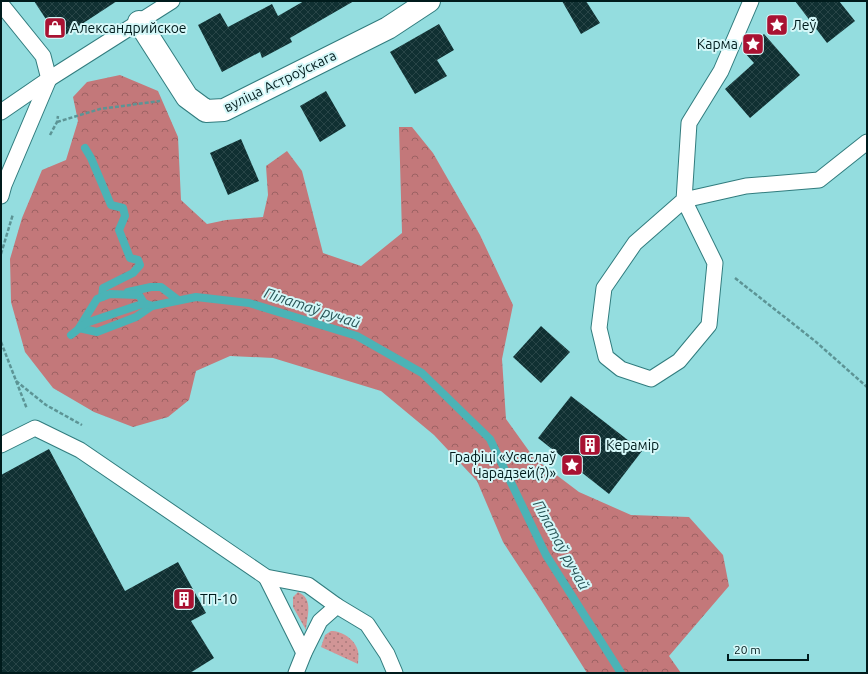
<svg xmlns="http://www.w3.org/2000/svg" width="868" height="674" font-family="Ubuntu,sans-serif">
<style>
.grass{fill:url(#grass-dots)}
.forest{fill:url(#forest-crowns)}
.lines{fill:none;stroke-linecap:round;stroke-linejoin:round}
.stream{stroke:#4bb3b6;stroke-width:8}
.building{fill:url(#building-cross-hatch)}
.lane-casing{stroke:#317c7e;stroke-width:17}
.street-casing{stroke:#317c7e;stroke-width:24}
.path{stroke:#5c9495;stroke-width:2.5;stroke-dasharray:4 2;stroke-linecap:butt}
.lane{stroke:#fff;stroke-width:15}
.street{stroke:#fff;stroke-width:22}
.labels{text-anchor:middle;stroke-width:4;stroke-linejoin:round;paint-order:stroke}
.poi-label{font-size:14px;fill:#001b1c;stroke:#d4f7f8;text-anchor:start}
.street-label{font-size:14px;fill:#001b1c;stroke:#d4f7f8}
.water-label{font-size:15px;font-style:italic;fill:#295658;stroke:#d4f7f8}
</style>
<defs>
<pattern id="grass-dots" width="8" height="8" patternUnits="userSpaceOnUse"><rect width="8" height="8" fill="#d19596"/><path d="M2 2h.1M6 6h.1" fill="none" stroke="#a7797a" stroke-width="1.8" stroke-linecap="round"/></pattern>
<pattern id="forest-crowns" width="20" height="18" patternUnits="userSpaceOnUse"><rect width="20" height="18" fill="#c3787a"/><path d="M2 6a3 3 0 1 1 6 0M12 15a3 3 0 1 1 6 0" fill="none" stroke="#9c6263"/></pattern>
<pattern id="building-cross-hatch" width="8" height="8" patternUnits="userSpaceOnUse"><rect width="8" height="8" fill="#103032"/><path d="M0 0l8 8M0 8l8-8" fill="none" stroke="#284547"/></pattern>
</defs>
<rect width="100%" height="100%" fill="#94dddf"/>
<g class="grass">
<path d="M298,592C314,599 307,615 306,630L293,607V597Z"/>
<path d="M331,631C342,631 355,639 358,651C359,655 358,660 358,664L321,647L325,635Z"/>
</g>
<path class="forest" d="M120,75L158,91L178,137L181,200L207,224L226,220L263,217L268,195L266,166L287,151L302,171L323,253L361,266L402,233L399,127H412L433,153L480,235L513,305L502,359L506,419L534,458L579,492L631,515L689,517L723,555L729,586L669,656L681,673H587L541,600L503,542L477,481L434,435L381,391L273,358L230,356L196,371L189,400L168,417L133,427L94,412L53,388L25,352L11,302L10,259L22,218L42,170L66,160L78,121L73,97L87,82Z"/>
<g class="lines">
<g class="stream">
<path d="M85,148L91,158L111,205L123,208L125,216L119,230L130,258L138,260L140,265L133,273L103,288L102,297"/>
<path d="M128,292L151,287H161L178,300"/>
<path d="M144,303L139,295L110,294L97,299L79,328L97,332L136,317L152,306"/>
<path d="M71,335L86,323L142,304L144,303L152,306L196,297L249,303L357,336L422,373L490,439L546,555L621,673"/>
</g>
</g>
<g class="building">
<path d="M34,1H117L59,39Z"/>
<path d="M304,1H354L290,38L292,42L262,58L260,52L222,72L198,25L220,13L228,27L272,4L278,16Z"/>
<path d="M562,1H586L600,23L581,34Z"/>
<path d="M795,1H839L855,21L827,43Z"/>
<path d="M439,24L454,50L437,60L447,76L415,94L390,52Z"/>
<path d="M764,34L800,75L750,118L725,89L754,63L744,52Z"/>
<path d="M326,91L346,126L320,142L300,106Z"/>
<path d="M241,139L259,181L228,195L210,153Z"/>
<path d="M541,326L570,352L541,383L513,357Z"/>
<path d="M571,396L642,451L609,494L538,438Z"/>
<path d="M49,449L125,591L178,562L206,613L191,621L214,658L190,673H1V475Z"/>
</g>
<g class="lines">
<g class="lane-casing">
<g id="lane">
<path d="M751,1L721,71L689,123L684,200L715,263L709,325L679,361L651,379L621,369L606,357L599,328L604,288L635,243L684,200L746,186L819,180L867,142"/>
<path d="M1,4L43,56L49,79L4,185L1,196"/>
<path d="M1,112L49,79L172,1"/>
<path d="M1,445L35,428L80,450L266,577L308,585L337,606"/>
<path d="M266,577L304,653"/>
<path d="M296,673L304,653L320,621L337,606L367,624L387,654L395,673"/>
</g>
</g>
<g class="street-casing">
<path id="street" d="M139,22L187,97L206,111L224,110L388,28L429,1"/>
</g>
<g class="path">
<path d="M57,122L100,109L160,101"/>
<path d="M50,135L57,122L58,116"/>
<path d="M1,254L13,214"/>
<path d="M735,278L815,341L867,387"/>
<path d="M1,342L27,409"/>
<path d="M16,381L46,405L82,425"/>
</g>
<use href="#lane" class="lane"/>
<use href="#street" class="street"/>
</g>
<defs>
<g id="sight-square" transform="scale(1.15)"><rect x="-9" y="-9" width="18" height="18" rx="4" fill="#a91232" stroke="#d4f7f8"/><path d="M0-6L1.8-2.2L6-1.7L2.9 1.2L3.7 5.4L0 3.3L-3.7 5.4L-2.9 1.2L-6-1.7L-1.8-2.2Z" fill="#fff"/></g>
<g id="shop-square" transform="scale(1.15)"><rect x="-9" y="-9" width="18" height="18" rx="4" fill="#a91232" stroke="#d4f7f8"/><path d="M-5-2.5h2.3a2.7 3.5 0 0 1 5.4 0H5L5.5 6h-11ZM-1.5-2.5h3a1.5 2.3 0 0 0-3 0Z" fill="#fff"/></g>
<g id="building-square" transform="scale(1.15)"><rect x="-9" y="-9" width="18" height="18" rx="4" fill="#a91232" stroke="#d4f7f8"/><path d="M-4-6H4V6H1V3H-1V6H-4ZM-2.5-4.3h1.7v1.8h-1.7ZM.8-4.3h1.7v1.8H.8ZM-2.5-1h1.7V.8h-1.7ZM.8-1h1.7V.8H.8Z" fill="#fff"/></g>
</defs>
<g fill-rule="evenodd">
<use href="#sight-square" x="777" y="25"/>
<use href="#shop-square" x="55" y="28"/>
<use href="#sight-square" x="753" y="44"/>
<use href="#building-square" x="590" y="445"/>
<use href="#sight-square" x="572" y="465"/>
<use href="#building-square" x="184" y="599"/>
</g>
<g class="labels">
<g class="poi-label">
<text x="792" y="30">Леў</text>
<text x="70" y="33">Александрийское</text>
<text x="738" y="49" text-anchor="end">Карма</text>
<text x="606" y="450">Керамір</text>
<text x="556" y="462" text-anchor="end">Графіці «Усяслаў<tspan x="556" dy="16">Чарадзей(?)»</tspan></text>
<text x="200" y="604">ТП-10</text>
</g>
<g class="street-label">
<text transform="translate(280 81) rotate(-26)" y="5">вуліца Астроўскага</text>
</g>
<g class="water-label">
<text transform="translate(312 308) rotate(18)" y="5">Пілатаў ручай</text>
<text transform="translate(561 545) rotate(61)" y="5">Пілатаў ручай</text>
</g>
</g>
<rect width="868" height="674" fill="none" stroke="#001b1c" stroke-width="4"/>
<path d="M728 654v6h80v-6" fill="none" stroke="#001b1c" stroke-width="2"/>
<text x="734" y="654" font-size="12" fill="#001b1c" stroke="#d4f7f8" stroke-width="3" paint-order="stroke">20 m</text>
</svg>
